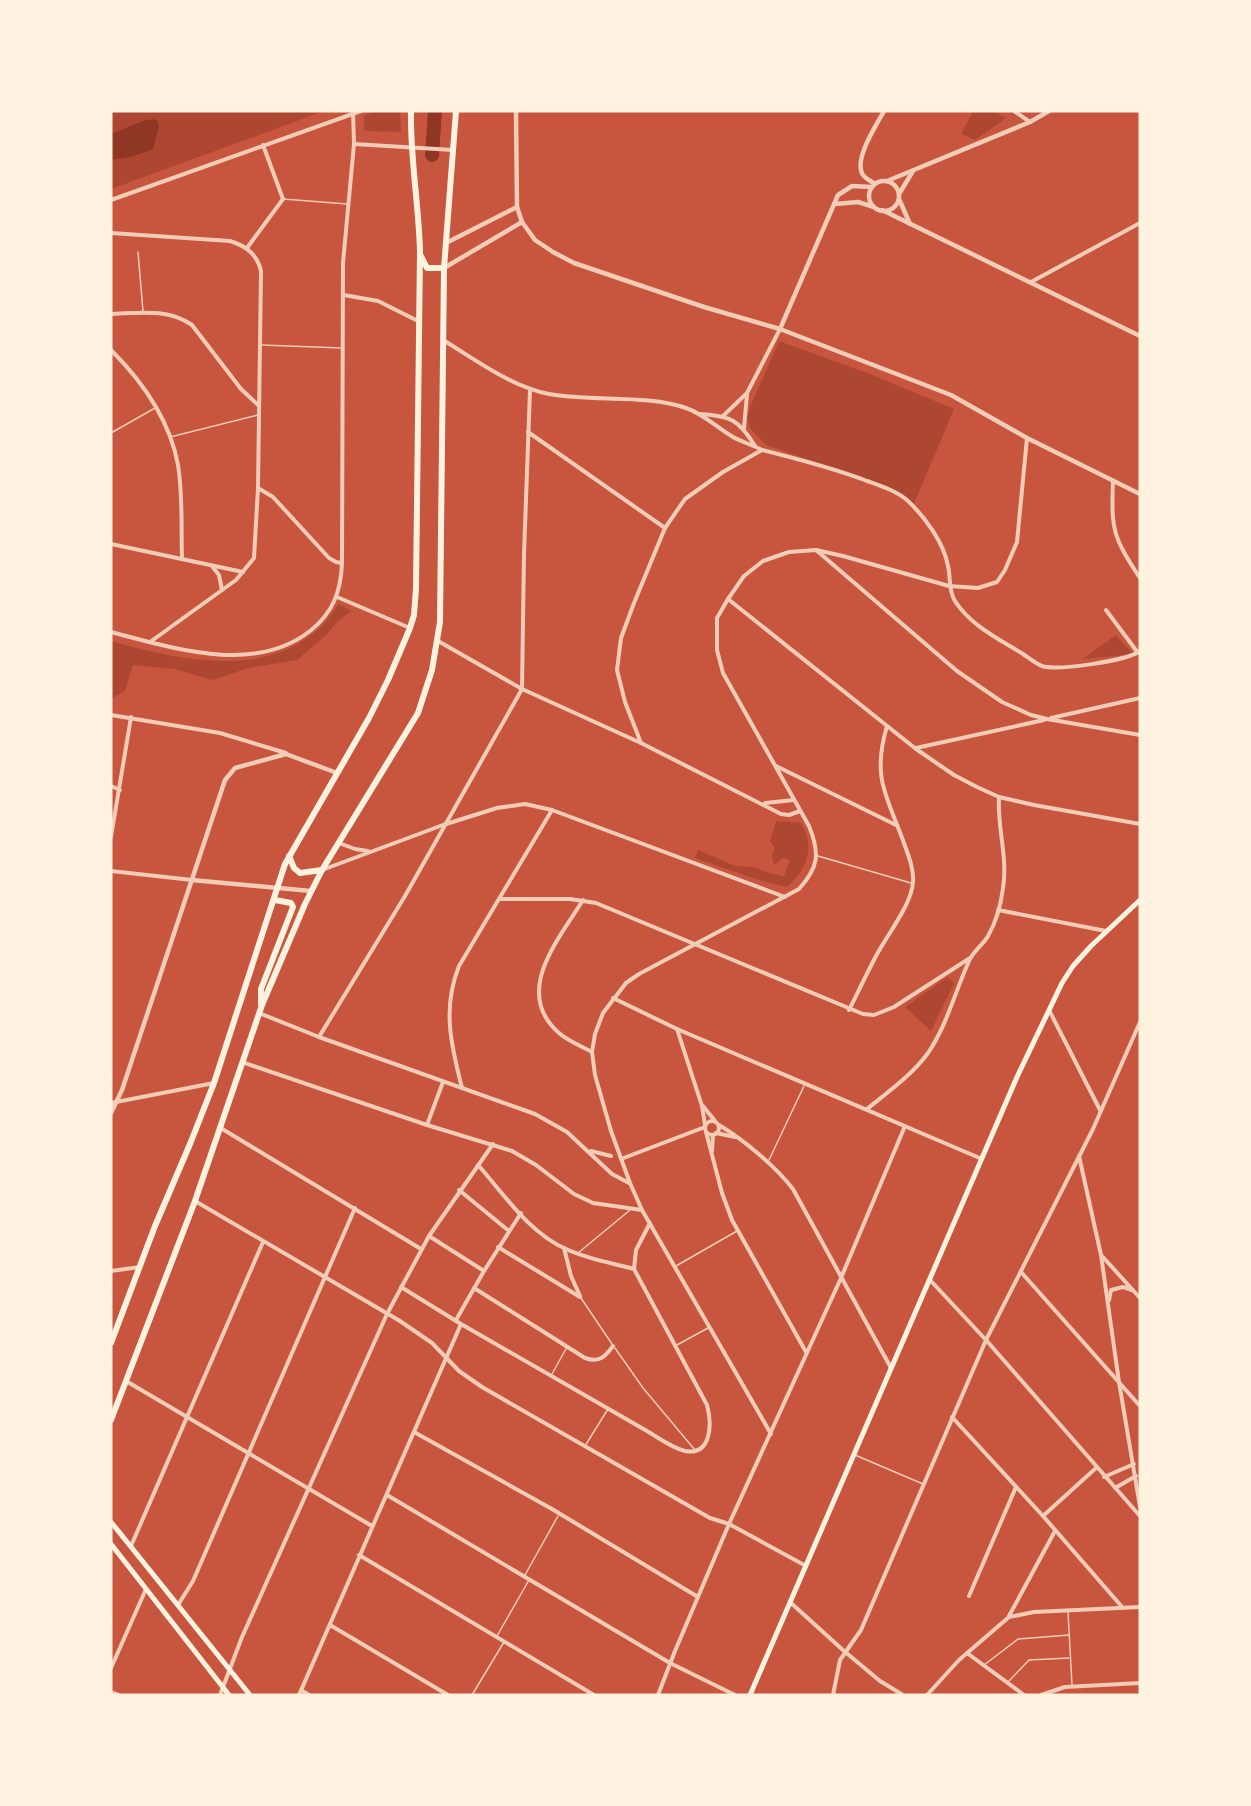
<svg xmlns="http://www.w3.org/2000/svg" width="1251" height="1806" font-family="Commissioner,sans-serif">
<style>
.green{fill:#ae4732}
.water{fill:#8f3625}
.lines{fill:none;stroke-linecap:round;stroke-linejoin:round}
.river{stroke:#8f3625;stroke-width:14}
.service{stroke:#f1ccb7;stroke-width:1.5}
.minor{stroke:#f1ccb7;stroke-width:4}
.tertiary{stroke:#f1ccb7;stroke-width:4.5}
.secondary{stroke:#fff3e0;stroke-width:5}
.primary{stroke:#fff3e0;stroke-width:6}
</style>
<rect width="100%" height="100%" fill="#c8553d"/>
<g class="green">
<path d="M111,111H324L111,189Z"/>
<path d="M378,111H400L401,132L364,131V115Z"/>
<path d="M973,111H994L1006,118L975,140L961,134Z"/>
<path d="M779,341L870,374L954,409L913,506L905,496L880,484L766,445L750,428L747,419L750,407Z"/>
<path d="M339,604L351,611L339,620L327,634L297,660L248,668L213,680L174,669L133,665L125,691L111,699V641C175,659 259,679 315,632C324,625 332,613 339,604Z"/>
<path d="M1116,635L1133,654L1083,659Z"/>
<path d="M776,821L801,823C816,846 807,870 787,887L762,881L695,858L698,850L735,866L753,867L770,873L784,876L790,860L783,858L774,865L772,856L775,848L770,841Z"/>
<path d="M948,977L954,983L931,1031L905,1007Z"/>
</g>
<path class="water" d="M154,119L157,121L159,126L153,149L131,157L111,160V134L143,121Z"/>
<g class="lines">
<path class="river" d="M432,155L435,111"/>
<g class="service">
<path d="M283,199L347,204"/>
<path d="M138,252L143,311"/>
<path d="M261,345L342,348"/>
<path d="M111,433L155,408"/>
<path d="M170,437L258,415"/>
<path d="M818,856L911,883"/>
<path d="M769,1160L804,1086"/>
<path d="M578,1253L630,1210"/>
<path d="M676,1266L737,1231"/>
<path d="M581,1298L612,1344"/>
<path d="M675,1346L708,1328"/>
<path d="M615,1348L643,1388L695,1450"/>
<path d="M552,1374L567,1347"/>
<path d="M585,1446L608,1409"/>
<path d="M855,1455L923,1484"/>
<path d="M525,1575L558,1516"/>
<path d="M1068,1612L1072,1685"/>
<path d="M497,1636L529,1580"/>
<path d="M984,1665L1018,1639L1069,1635"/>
<path d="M1008,1682L1029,1660L1069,1658"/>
<path d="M472,1695L504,1642"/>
</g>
<g class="minor">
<path d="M1014,111L1030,122"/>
<path d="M354,144L453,150"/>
<path d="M111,200L361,111"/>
<path d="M111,233L230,241C246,246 257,254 261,271L258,488L254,558L236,580L150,642"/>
<path d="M247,248L283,199L263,145"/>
<path d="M1031,282L1140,223"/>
<path d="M344,295L378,301L418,321"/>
<path d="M111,314C139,313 168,308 192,325L241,389L258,405"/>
<path d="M443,340C476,360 510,386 549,394C592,402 647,394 686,408C704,414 717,428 733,437C742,442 753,445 762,450"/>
<path d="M111,350C142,381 170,421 178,465C183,495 181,527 182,558"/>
<path d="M701,414C731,416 739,420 755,446"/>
<path d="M723,416L747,393L780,329"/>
<path d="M744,428L747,394"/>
<path d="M528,432L665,528"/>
<path d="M1113,481C1111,530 1113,537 1140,578"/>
<path d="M258,488L273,497L329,558L336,562L342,563"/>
<path d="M111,544L243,572"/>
<path d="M816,550L957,671L1002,702L1031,715L1047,719L1140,735"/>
<path d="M212,566L219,575L222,590"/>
<path d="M337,597L410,628"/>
<path d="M728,599L916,749L954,775L977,787L999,797L1034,805L1140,824"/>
<path d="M1106,610L1138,653"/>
<path d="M111,632C173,648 254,675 310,631C333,613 341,591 342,563L343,263L354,144L353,111"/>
<path d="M438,641L522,689L641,743L781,814L789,815L800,811"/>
<path d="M111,715L220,733L286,753"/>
<path d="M1051,718L1140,698"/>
<path d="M641,743L625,702L617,670L621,638L634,603L665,528L685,499L723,472L762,450C798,459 833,468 867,481C881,486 897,491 908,501C925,517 944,543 948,566C951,578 948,590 955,601C970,625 999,639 1023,654C1029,658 1036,664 1042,666C1058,671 1126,661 1140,651"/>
<path d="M916,748L1044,720"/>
<path d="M776,766L896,825"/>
<path d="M111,786L120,790"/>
<path d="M765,803L794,800"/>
<path d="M111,837L131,717"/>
<path d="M339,843L355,849L368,851"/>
<path d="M322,870L443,825L497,808L525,804L552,810L785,897"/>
<path d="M111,871L192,880"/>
<path d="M501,899H570L596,903L863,1014L874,1015L894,1007L970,958"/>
<path d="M583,900C559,939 512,992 559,1033C568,1041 581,1046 592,1052"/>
<path d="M998,910L1106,931"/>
<path d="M613,998L677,1029L982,1159"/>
<path d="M849,1010C858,992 867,973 876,956C887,935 912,904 913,882C914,870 909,857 905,846C888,797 871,780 887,726"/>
<path d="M1049,1010L1100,1110"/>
<path d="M259,1013L319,1037L535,1114L567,1132L612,1174L629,1183"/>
<path d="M677,1029L702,1106L705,1125"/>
<path d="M319,1037L405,896L522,689L524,554L530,390"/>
<path d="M242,1062L427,1125L512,1151L536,1165L574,1194L593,1203L642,1210"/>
<path d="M462,1088C451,1045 442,1008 459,966L552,810"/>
<path d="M111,1103L214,1083"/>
<path d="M703,1106L715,1121"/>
<path d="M867,1109C888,1092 912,1075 928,1053C947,1025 955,992 969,961C973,951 983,945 988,936C996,922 1001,904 1003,888C1008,857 997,827 999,797"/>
<circle cx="712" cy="1128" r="7"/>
<path d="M427,1125L443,1082"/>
<path d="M719,1125C744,1140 775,1166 793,1189L891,1368"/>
<path d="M219,1127L421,1249"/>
<path d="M706,1132L722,1193L732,1220L806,1352"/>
<path d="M716,1133L735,1137"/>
<path d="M591,1151L611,1156"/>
<path d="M712,1151L713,1135"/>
<path d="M1079,1156L1101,1255L1119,1382L1140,1507"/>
<path d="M621,1159L705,1127"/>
<path d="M478,1165C504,1194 529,1233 566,1249C587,1259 612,1263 634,1269"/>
<path d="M459,1190L509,1231"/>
<path d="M195,1201L400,1321L432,1343L459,1371L482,1387L710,1518L729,1524L806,1566"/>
<path d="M429,1236L484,1271"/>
<path d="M498,1247L580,1297"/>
<path d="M564,1248L571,1276L580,1296"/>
<path d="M1102,1256L1140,1298"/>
<path d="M111,1271L140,1267"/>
<path d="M1021,1272L1140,1406"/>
<path d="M930,1280L986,1340L1140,1516"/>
<path d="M401,1287L461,1324L647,1431C659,1438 672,1448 685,1451C712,1456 712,1423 707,1405L634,1269L636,1250L650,1223"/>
<path d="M474,1288L585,1358C599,1363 605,1357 613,1346"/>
<path d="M1109,1300L1111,1290L1123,1287L1132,1290"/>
<path d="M456,1320L484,1271L521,1213"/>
<path d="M126,1381L372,1526"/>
<path d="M952,1417L1043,1516L1123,1608"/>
<path d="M414,1432L552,1509L698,1597"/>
<path d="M771,1434L642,1210L630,1183L611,1131L595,1075L592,1052L595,1034L603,1013L626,983L639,974L799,889C819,867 820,853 809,826L723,673L717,650V618L728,599L744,576L763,561L789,552L816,550L843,556L949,586L978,588L997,582L1005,570L1017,542L1027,438"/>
<path d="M1104,1477L1134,1464"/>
<path d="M1115,1488L1136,1476"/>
<path d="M387,1495L670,1663L735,1695"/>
<path d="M1043,1516L1096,1468"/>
<path d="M131,1546L263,1242"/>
<path d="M359,1555L594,1695"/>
<path d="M969,1596L1016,1487"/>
<path d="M791,1603L844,1651L880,1681L903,1695"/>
<path d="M178,1605L193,1581L355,1208"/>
<path d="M1009,1616L1055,1531"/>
<path d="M330,1625L448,1695"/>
<path d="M967,1653L1024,1695"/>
<path d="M111,1668L146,1589"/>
<path d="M301,1690L309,1695"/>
<path d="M111,1692L119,1695"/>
<path d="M220,1695L242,1637L387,1314L429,1236L493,1144"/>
<path d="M299,1695L461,1324"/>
<path d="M658,1695L675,1651L729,1524L841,1278L905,1126"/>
<path d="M833,1695L840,1660L861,1630L986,1340L1093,1129L1140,1022"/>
<path d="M927,1695L959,1660L1009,1617L1034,1612L1140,1607"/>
<path d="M1041,1695L1065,1687L1140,1683"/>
</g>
<g class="tertiary">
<path d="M516,111L517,207L522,222L535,240L553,252L574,263L704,307L780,329L951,395L1027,438L1140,494"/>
<path d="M887,181L1030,122L1049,111"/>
<circle cx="884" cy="196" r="15"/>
<path d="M875,184C871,181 866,179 863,175C853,160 876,126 884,111"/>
<path d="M899,194L913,171"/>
<path d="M899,199L910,224"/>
<path d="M835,204L858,202L874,207"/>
<path d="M882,210L1140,336"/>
<path d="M446,243L517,207"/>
<path d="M444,268L522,222"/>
<path d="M780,329L838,195L852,186L872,187"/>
<path d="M192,880L311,891"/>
<path d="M111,1113L122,1090L225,780L235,768L286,754L337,773"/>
</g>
<g class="secondary">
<path d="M111,1522L250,1695"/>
<path d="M111,1544L229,1695"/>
<path d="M750,1695L1017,1077L1062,983L1073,966L1091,946L1140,900"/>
</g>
<g class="primary">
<path d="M421,256L427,268H444"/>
<path d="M289,856L294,868L300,873L322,870"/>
<path d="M261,1004V989L293,907L291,903L275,900"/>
<path d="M111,1343L155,1226L190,1144L214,1083L285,864L369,718L388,680L410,628L414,615L416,589L420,252C419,205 410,159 411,111"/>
<path d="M111,1420L195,1201L262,1005L305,904L322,870L418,713L432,670L440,622L444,268L456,111"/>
</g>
</g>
<rect width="1251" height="1806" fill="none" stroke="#fff3e0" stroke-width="225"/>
</svg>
